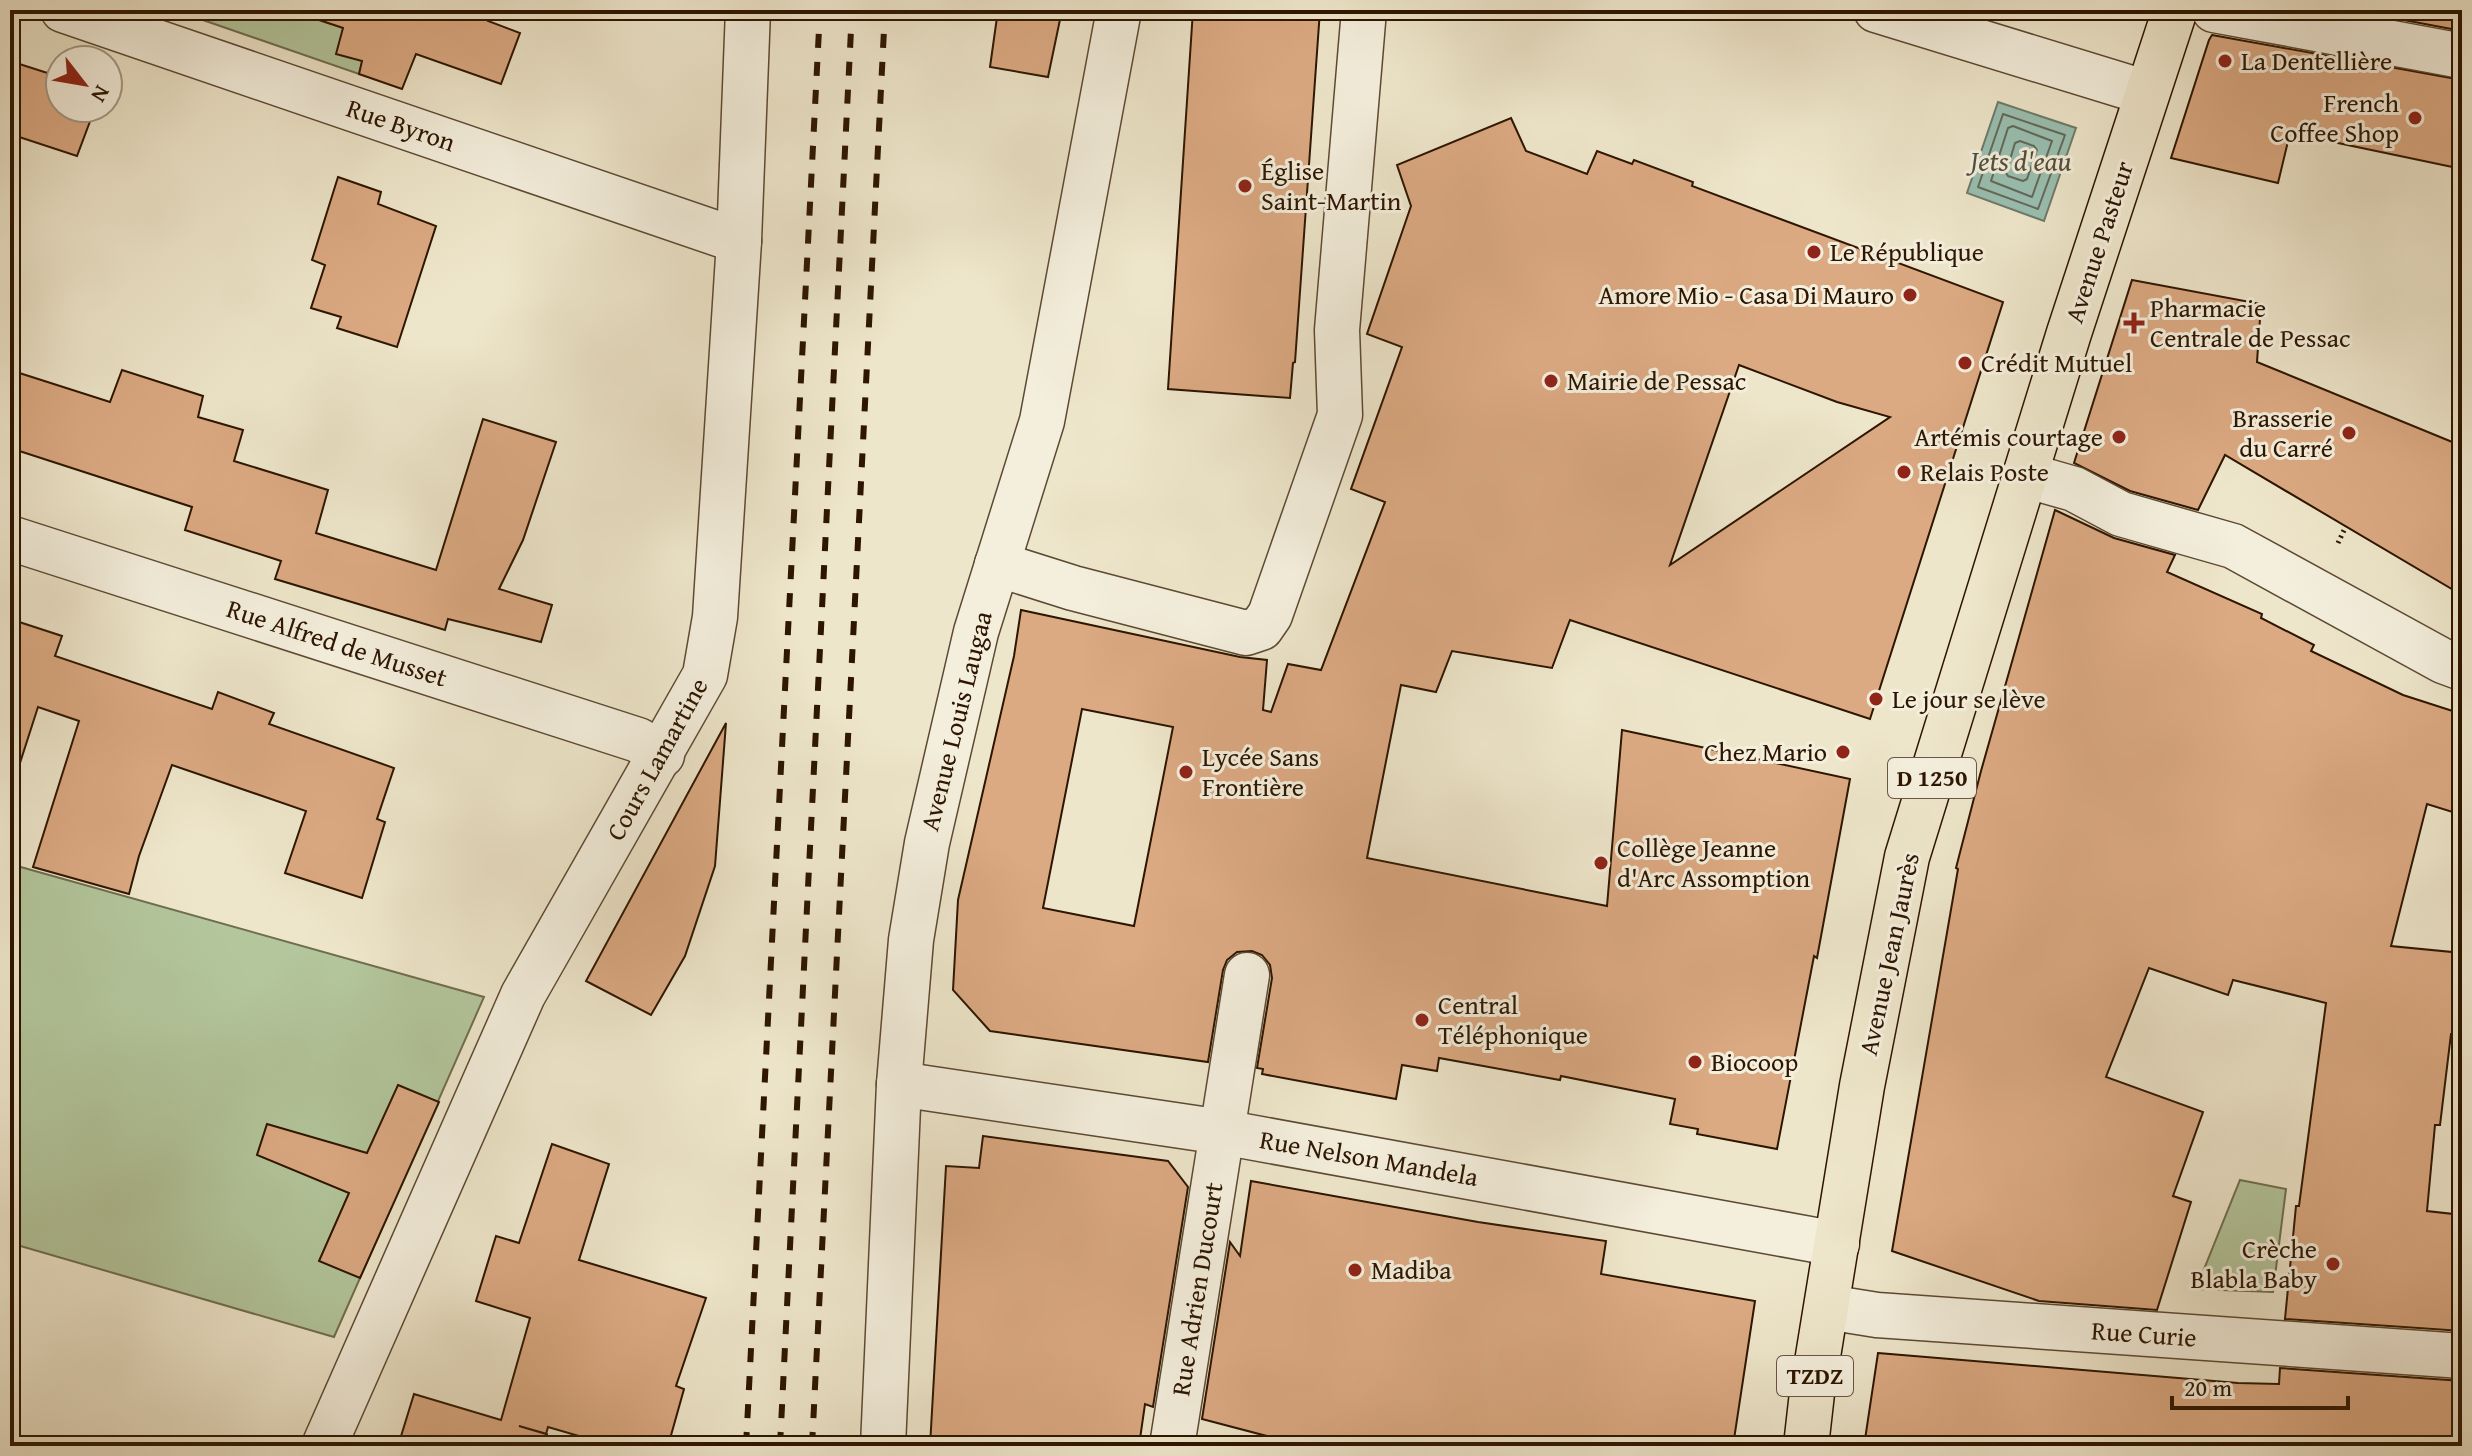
<svg xmlns="http://www.w3.org/2000/svg" width="2472" height="1456" font-family="'Gentium Book Plus',serif">
<style>
.green{fill:#b3c69c;stroke:#706e4e;stroke-width:2}
.water{fill:#9ac0b2;stroke:#6e7c6b;stroke-width:2}
.lines{fill:none;stroke-linecap:round;stroke-linejoin:round}
.shore{stroke:#646a59;stroke-width:2}
.building{fill:#dba982;stroke:#2d1500;stroke-width:2;fill-rule:evenodd}
.minor-casing{stroke:#5d4933;stroke-width:47}
.major-casing{stroke:#2d1500;stroke-width:47}
.path{stroke:#2d1500;stroke-width:5;stroke-dasharray:2 4;stroke-linecap:butt}
.minor{stroke:#f4efdd;stroke-width:44}
.major{stroke:#eee6cb;stroke-width:44}
.rail{stroke:#2d1500;stroke-width:6;stroke-dasharray:14 14;stroke-linecap:butt}
.poi-dot{fill:#8f2418;stroke:#f4efdd;stroke-width:3}
.labels{text-anchor:middle;stroke-width:6;stroke-linejoin:round;paint-order:stroke}
.shield{fill:#f4efdd;stroke:#695642;stroke-width:2}
.shield-label{font-size:24px;font-weight:bold;fill:#2d1500}
.poi-label{font-size:26px;fill:#2d1500;stroke:#f4efdd;text-anchor:start}
.street-label{font-size:26px;fill:#2d1500;stroke:#f4efdd}
.water-label{font-size:28px;font-style:italic;fill:#53513e;stroke:#f4efdd}
</style>
<rect width="100%" height="100%" fill="#eee6cb"/>
<filter id="stains"><feTurbulence type="fractalNoise" baseFrequency=".0025" numOctaves="4"/><feColorMatrix values="0 0 0 0 .2 0 0 0 0 .09 0 0 0 0 .02 0 0 0 .5 -.17"/></filter>
<radialGradient id="worn" r=".72"><stop offset=".6" stop-color="#630" stop-opacity="0"/><stop offset="1" stop-color="#630" stop-opacity=".3"/></radialGradient>
<g class="green">
<path d="M174,10H377L359,74Z"/>
<path d="M10,864L484,997L334,1337L10,1243Z"/>
<path d="M2240,1180L2286,1189L2273,1292L2196,1289Z"/>
</g>
<path class="water" d="M1998,102L2076,128L2044,221L1967,193Z"/>
<g class="lines">
<g class="shore">
<path d="M2003,114L2065,135L2038,209L1978,187Z"/>
<path d="M2013,126L2052,141L2032,197L1991,181L2008,128Z"/>
<path d="M2020,141L2034,146L2037,150L2027,179L2023,181L2008,176L2006,173L2015,143Z"/>
</g>
</g>
<g class="building">
<path d="M312,10H492L488,21L520,33L501,84L416,54L402,89L359,74L362,61L336,54L343,28L310,17Z"/>
<path d="M998,10H1062L1048,77L990,67Z"/>
<path d="M1193,10H1320L1295,362L1293,363L1290,398L1168,389Z"/>
<path d="M2351,10H2462V31Z"/>
<path d="M2212,35L2462,80V169L2290,133L2278,183L2171,158L2209,40Z"/>
<path d="M10,61L60,77V108H95L77,156L10,134Z"/>
<path d="M1511,118L1526,151L1587,174L1597,151L1632,164L1634,160L1693,182L1692,186L2003,302L1870,719L1570,620L1552,668L1452,651L1436,692L1401,685L1367,858L1607,906L1622,730L1850,779L1817,958L1814,956L1777,1149L1697,1134L1698,1129L1670,1124L1675,1099L1561,1076L1560,1080L1439,1058L1437,1071L1402,1065L1396,1099L1262,1074L1263,1069L1257,1068L1272,978L1270,965L1262,955L1252,951L1237,952L1227,960L1223,970L1208,1062L990,1031L953,990L958,900L1014,656L1021,610L1240,657L1267,660L1263,710L1271,712L1288,664L1321,670L1385,502L1351,489L1402,347L1367,334L1411,206L1397,165ZM1739,365L1837,402L1890,417L1670,565ZM1082,709L1173,727L1134,926L1043,908Z"/>
<path d="M338,177L381,192L378,204L436,226L397,347L337,328L341,317L311,308L325,265L312,260Z"/>
<path d="M2132,280L2261,304L2257,362L2462,446V595L2225,455L2198,510L2130,491L2074,463Z"/>
<path d="M10,370L110,402L122,370L203,396L198,417L243,430L234,461L328,490L316,533L436,570L483,419L556,442L523,540L499,589L552,605L541,642L448,619L445,630L275,579L281,561L185,530L192,507L10,448Z"/>
<path d="M2055,510L2114,538L2175,555L2167,572L2262,614L2261,618L2314,645L2311,651L2403,695L2462,714V815L2427,804L2391,946L2462,953V1035L2451,1034L2440,1125H2435L2427,1211L2462,1215V1331L2285,1319L2296,1206H2299L2326,1003L2233,980L2228,995L2149,968L2106,1077L2203,1112L2173,1196L2191,1202L2157,1310L2039,1301L1892,1251L1958,869L1956,868L1981,771Z"/>
<path d="M10,619L62,636L55,656L212,709L218,692L274,713L269,724L394,768L377,819L385,822L362,898L285,873L306,811L172,765L139,856L129,894L33,867L79,721L38,707L19,766L10,765Z"/>
<path d="M726,723L715,866L685,956L651,1015L586,981Z"/>
<path d="M398,1085L439,1102L360,1278L319,1261L349,1193L257,1155L267,1124L367,1153Z"/>
<path d="M983,1136L1168,1161L1188,1187L1153,1407L1145,1404L1139,1446H930L946,1166L979,1168Z"/>
<path d="M552,1144L609,1164L579,1260L706,1298L676,1386L684,1389L668,1446H613L548,1427L546,1434L519,1426L547,1434L546,1446H398L414,1394L501,1420L530,1318L476,1301L496,1236L519,1243Z"/>
<path d="M1251,1181L1478,1222L1606,1241L1601,1274L1755,1301L1733,1446H1305L1202,1419L1230,1242L1240,1256Z"/>
<path d="M1878,1353L2238,1383L2279,1384L2280,1368L2462,1381V1446H1864Z"/>
</g>
<g class="lines">
<g class="minor-casing">
<g id="minor">
<path d="M63,10L739,241"/>
<path d="M1876,10L2147,93"/>
<path d="M2214,10L2462,56"/>
<path d="M2025,475L2074,489L2121,514L2233,546L2443,661L2462,668"/>
<path d="M10,538L638,740L662,755"/>
<path d="M997,564L1073,588L1246,633L1261,628L1270,615L1340,415L1337,330L1364,10"/>
<path d="M899,1084L1222,1132L1837,1244"/>
<path d="M1827,1307L1877,1315L2462,1356"/>
<path d="M324,1446L523,995L705,675L715,617L739,241L748,10"/>
<path d="M883,1446L899,1084L911,940L927,843L976,632L1042,421L1119,10"/>
<path d="M1172,1446L1247,975"/>
</g>
</g>
<g class="major-casing">
<path id="major" d="M1806,1446L1812,1393L1862,1086L1907,857L2069,333L2175,10"/>
</g>
<path class="path" d="M2338,543L2346,526"/>
<use href="#minor" class="minor"/>
<use href="#major" class="major"/>
<g class="rail">
<path d="M746,1446L820,10"/>
<path d="M780,1446L852,10"/>
<path d="M812,1446L885,10"/>
</g>
</g>
<g class="poi-dot">
<circle cx="2225" cy="61" r="8"/>
<circle cx="2415" cy="118" r="8"/>
<circle cx="1245" cy="186" r="8"/>
<circle cx="1814" cy="252" r="8"/>
<circle cx="1910" cy="295" r="8"/>
<path d="M2130 311h8v8h8v8h-8v8h-8v-8h-8v-8h8z"/>
<circle cx="1965" cy="363" r="8"/>
<circle cx="1551" cy="381" r="8"/>
<circle cx="2349" cy="433" r="8"/>
<circle cx="2119" cy="437" r="8"/>
<circle cx="1904" cy="472" r="8"/>
<circle cx="1876" cy="699" r="8"/>
<circle cx="1843" cy="752" r="8"/>
<circle cx="1186" cy="772" r="8"/>
<circle cx="1601" cy="863" r="8"/>
<circle cx="1422" cy="1020" r="8"/>
<circle cx="1695" cy="1062" r="8"/>
<circle cx="2333" cy="1264" r="8"/>
<circle cx="1355" cy="1270" r="8"/>
</g>
<g class="labels">
<g class="shield">
<rect x="1888" y="758" width="88" height="40" rx="6"/>
<rect x="1777" y="1356" width="76" height="40" rx="6"/>
</g>
<g class="shield-label">
<text x="1932" y="786">D 1250</text>
<text x="1815" y="1384">TZDZ</text>
</g>
<g class="poi-label">
<text x="2241" y="70">La Dentellière</text>
<text x="2399" y="112" text-anchor="end">French<tspan x="2399" dy="30">Coffee Shop</tspan></text>
<text x="1261" y="180">Église<tspan x="1261" dy="30">Saint-Martin</tspan></text>
<text x="1830" y="261">Le République</text>
<text x="1894" y="304" text-anchor="end">Amore Mio - Casa Di Mauro</text>
<text x="2150" y="317">Pharmacie<tspan x="2150" dy="30">Centrale de Pessac</tspan></text>
<text x="1981" y="372">Crédit Mutuel</text>
<text x="1567" y="390">Mairie de Pessac</text>
<text x="2333" y="427" text-anchor="end">Brasserie<tspan x="2333" dy="30">du Carré</tspan></text>
<text x="2103" y="446" text-anchor="end">Artémis courtage</text>
<text x="1920" y="481">Relais Poste</text>
<text x="1892" y="708">Le jour se lève</text>
<text x="1827" y="761" text-anchor="end">Chez Mario</text>
<text x="1202" y="766">Lycée Sans<tspan x="1202" dy="30">Frontière</tspan></text>
<text x="1617" y="857">Collège Jeanne<tspan x="1617" dy="30">d'Arc Assomption</tspan></text>
<text x="1438" y="1014">Central<tspan x="1438" dy="30">Téléphonique</tspan></text>
<text x="1711" y="1071">Biocoop</text>
<text x="2317" y="1258" text-anchor="end">Crèche<tspan x="2317" dy="30">Blabla Baby</tspan></text>
<text x="1371" y="1279">Madiba</text>
</g>
<g class="street-label">
<text transform="translate(401 125) rotate(19)" y="9">Rue Byron</text>
<text transform="translate(2099 242) rotate(-72)" y="9">Avenue Pasteur</text>
<text transform="translate(337 643) rotate(18)" y="9">Rue Alfred de Musset</text>
<text transform="translate(956 721) rotate(-76)" y="9">Avenue Louis Laugaa</text>
<text transform="translate(657 759) rotate(-61)" y="9">Cours Lamartine</text>
<text transform="translate(1889 954) rotate(-78)" y="9">Avenue Jean Jaurès</text>
<text transform="translate(1369 1158) rotate(10)" y="9">Rue Nelson Mandela</text>
<text transform="translate(1197 1289) rotate(-81)" y="9">Rue Adrien Ducourt</text>
<text transform="translate(2144 1334) rotate(4)" y="9">Rue Curie</text>
</g>
<g class="water-label">
<text x="2021" y="171">Jets d'eau</text>
</g>
</g>
<rect width="2472" height="1456" fill="none" stroke="#eee6cb" stroke-width="40"/>
<rect x="12" y="12" width="2448" height="1432" fill="none" stroke="#2d1500" stroke-width="4"/>
<rect x="20" y="20" width="2432" height="1416" fill="none" stroke="#2d1500" stroke-width="2"/>
<g transform="translate(84 84) rotate(121)"><circle r="38" fill="#f4efdd" stroke="#a49885" stroke-width="2"/>
<path d="M0-6L14 30L0 20L-14 30Z" fill="#8f2418"/>
<text y="-12" font-size="22" font-weight="bold" text-anchor="middle" fill="#2d1500">N</text>
</g>
<path d="M2172 1396v12h176v-12" fill="none" stroke="#2d1500" stroke-width="4"/>
<text x="2184" y="1396" font-size="24" fill="#2d1500" stroke="#f4efdd" stroke-width="6" paint-order="stroke">20 m</text>
<rect width="100%" height="100%" filter="url(#stains)"/>
<rect width="100%" height="100%" fill="url(#worn)"/>
</svg>
